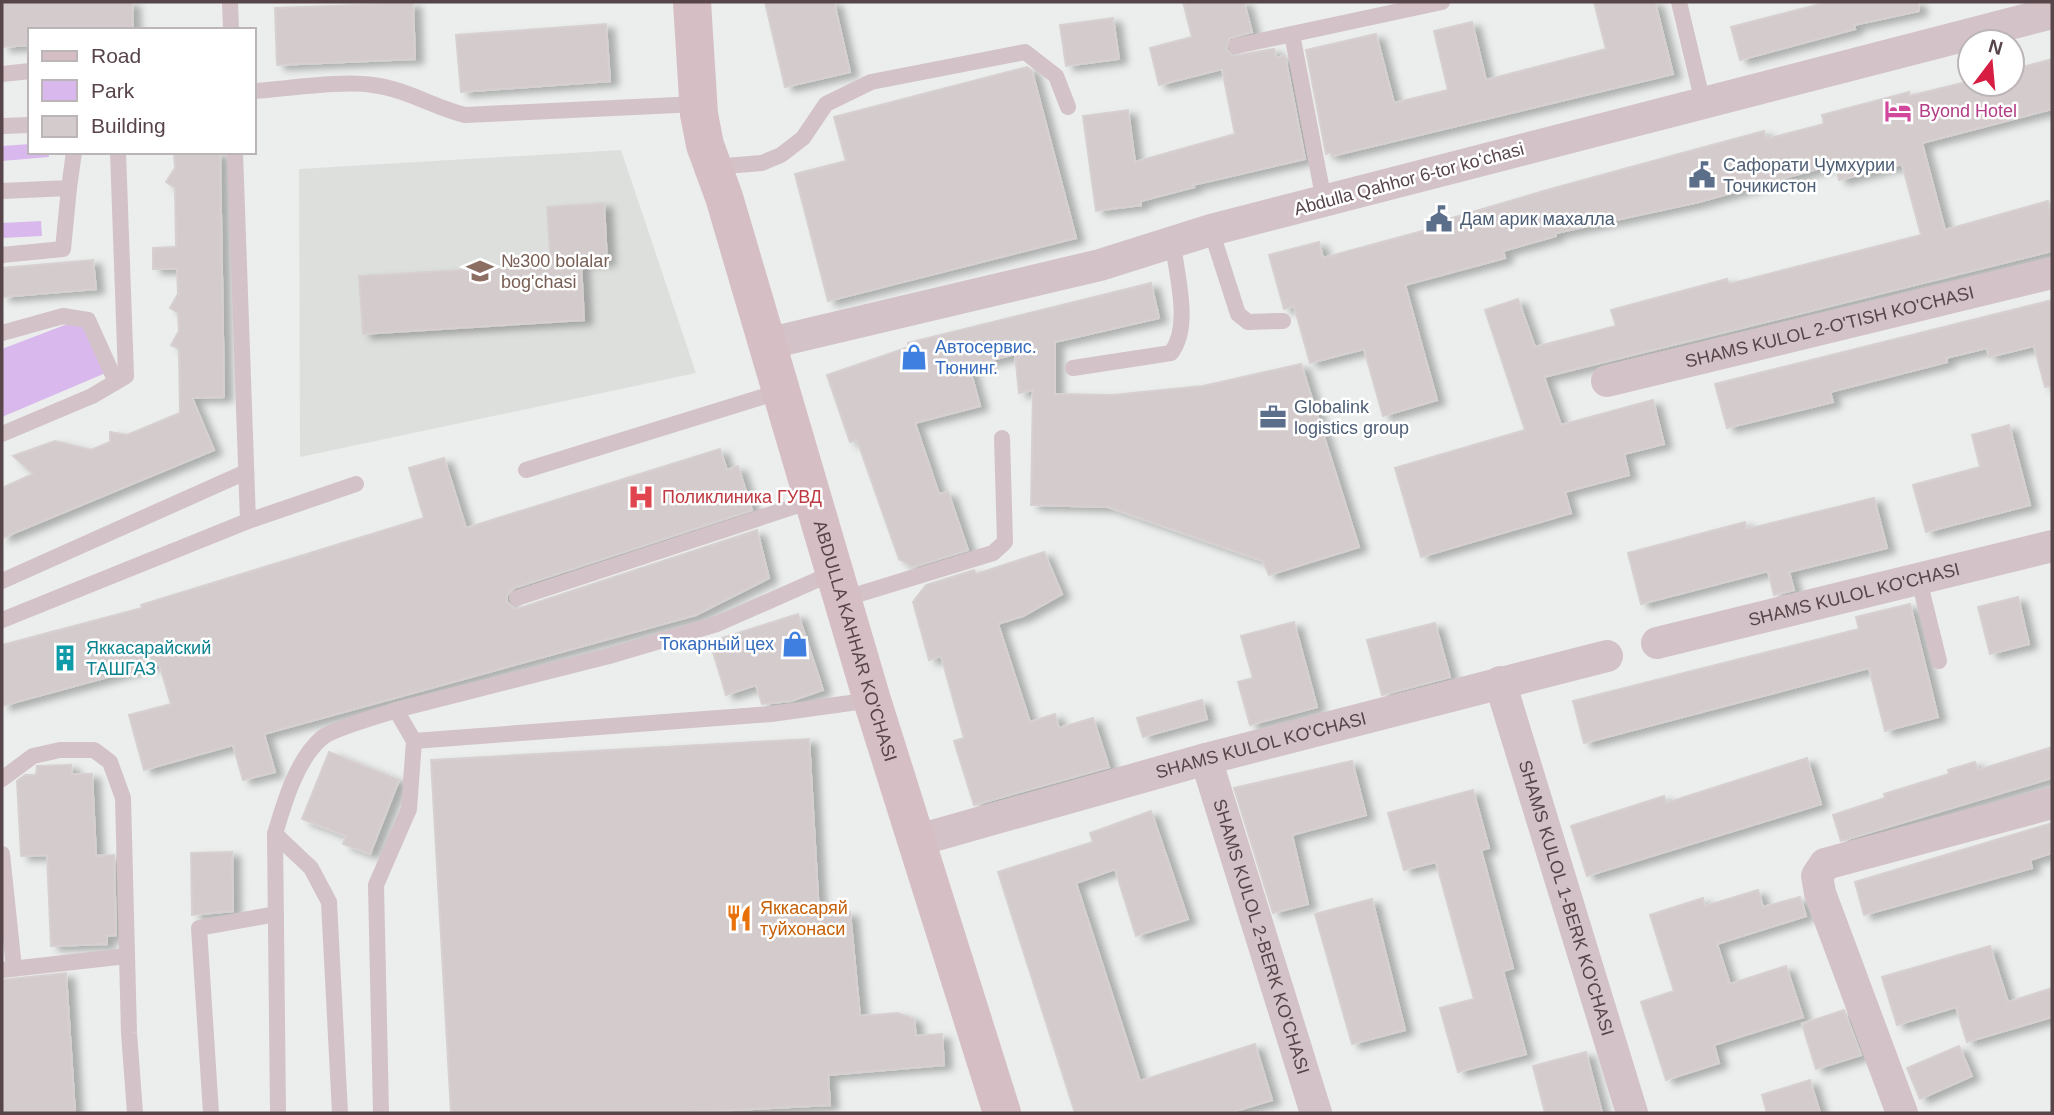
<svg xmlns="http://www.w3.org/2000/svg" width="2054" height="1115" font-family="Arial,sans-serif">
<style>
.education{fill:#dddfdd}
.green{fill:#d9b9ed}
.building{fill:#d4cbcc;stroke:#d7d0d0;stroke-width:2;filter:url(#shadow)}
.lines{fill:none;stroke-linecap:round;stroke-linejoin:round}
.lane{stroke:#d3c2c7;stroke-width:16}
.street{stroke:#d3c2c7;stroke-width:32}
.secondary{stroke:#d5bec4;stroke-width:38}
.labels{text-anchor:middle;stroke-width:5;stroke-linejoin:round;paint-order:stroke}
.hotel-label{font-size:18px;fill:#b23c85;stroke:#fff;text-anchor:start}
.service-label{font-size:18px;fill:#4e5e75;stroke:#fff;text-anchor:start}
.street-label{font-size:18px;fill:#58454a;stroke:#fff}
.education-label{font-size:18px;fill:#785e54;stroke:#fff;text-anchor:start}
.shop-label{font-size:18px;fill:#366cbe;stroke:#fff;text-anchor:start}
.health-label{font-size:18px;fill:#be3a42;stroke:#fff;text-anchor:start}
.culture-label{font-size:18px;fill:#0d838f;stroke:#fff;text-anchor:start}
.food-label{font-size:18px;fill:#c56008;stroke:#fff;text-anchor:start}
</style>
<defs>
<filter id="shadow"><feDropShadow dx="8" dy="4.5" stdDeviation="3.5" flood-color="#0004"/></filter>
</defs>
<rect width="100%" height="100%" fill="#ebeeec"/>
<path class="education" d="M621,150L696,373L300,457L299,169Z"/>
<g class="green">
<path d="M30,144V152H48L49,157L2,161V146Z"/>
<path d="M41,221L42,236L2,238V223Z"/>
<path d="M83,318L108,372L2,417V349Z"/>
</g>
<g class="building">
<path d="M2,2H132L133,30H30V45L2,47Z"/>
<path d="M765,2H834L850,72L785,87Z"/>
<path d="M1183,2H1244L1252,32L1230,38L1226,49L1233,56L1274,49L1276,58L1285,56L1305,159L1193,185L1194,187L1141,201V205L1096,211L1083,116L1128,110L1135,162L1235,134L1222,69L1159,85L1150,48L1192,37Z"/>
<path d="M1594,2H1655L1673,74L1332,156L1331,152L1326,154L1306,50L1376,34L1394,103L1448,90L1434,31L1472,22L1486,80L1606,49Z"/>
<path d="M1828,2H1918L1919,11L1854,25L1855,29L1740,60L1731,27Z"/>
<path d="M413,3L415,59L277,65L275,8Z"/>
<path d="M1113,18L1119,59L1066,66L1060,25Z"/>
<path d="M606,24L610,81L461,92L456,35Z"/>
<path d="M2052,59V109L1922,143L1945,230L2048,201L2052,215V251L1544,377L1561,425L1653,400L1664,444L1624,454L1629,475L1565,492L1571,513L1421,557L1395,468L1525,430L1485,310L1518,299L1535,347L1616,326L1611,310L1727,279L1729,284L1921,235L1902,164L1839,180L1835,164L1699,202L1556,233V236L1503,251L1505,258L1405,285L1437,400L1383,416L1364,349L1310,363L1294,306L1284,309L1269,255L1319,242L1323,258L1426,230L1425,226L1547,190L1686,152L1764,131L1766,139L1824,124L1822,115L1909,92V96L1970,81V84H2012V70Z"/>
<path d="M1027,67L1032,71L1076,238L828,301L795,174L846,161L834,117Z"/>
<path d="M174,152H220L224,397L192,398L214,450L2,538V488L33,474L13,456L55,441L91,450L110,442V432L127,435L180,413L179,349L171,345L179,331L178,313L170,308L178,294L177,269H153V248L176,247L175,188L166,182L175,168Z"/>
<path d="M604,203L607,261L581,262L584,320L363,334L359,276L551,265L547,207Z"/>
<path d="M93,260L96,289L2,297V268Z"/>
<path d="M1151,283L1159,318L1055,342V394L1112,395L1203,386L1301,364L1359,547L1269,575L1263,561L1108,507L1031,505L1033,390L1019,393L1015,354L969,366L980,406L915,423L939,494L948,492L968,550L913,567L899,559L857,440L850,442L827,375L909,347L908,343Z"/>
<path d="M2052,300V386L2045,387L2034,346L1989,357L1987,348L1946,358L1947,362L1830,392L1833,402L1727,428L1715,384Z"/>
<path d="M2009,425L2030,505L1926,532L1913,485L1980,467L1972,435Z"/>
<path d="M720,449L727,470L738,466L752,510L514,588L507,595V602L514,608H520L757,530L769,578L696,615L264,734L275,772L243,780L233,745L144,770L129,715L171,704L159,663L2,706V645L142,608L141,605L424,518L409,468L444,458L466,528Z"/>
<path d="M1874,498L1887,548L1789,572L1794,590L1774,595L1768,571L1641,604L1628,553L1745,522L1747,529Z"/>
<path d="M1044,552L1062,594L1023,616L998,624L1030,722L1055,714L1059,728L1093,718L1109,767L974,805L954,741L964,738L941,656L929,660L913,602L926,585L974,570L976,574Z"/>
<path d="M2018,597L2029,644L1990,654L1978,607Z"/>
<path d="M1910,604L1938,717L1885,731L1869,668L1584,743L1573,701L1859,629L1856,617Z"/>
<path d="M798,614L823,690L791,701L762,704L756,685L726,695L710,642Z"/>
<path d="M1294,622L1317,707L1250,725L1238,682L1253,678L1241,636Z"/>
<path d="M1435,623L1450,677L1382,695L1367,640Z"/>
<path d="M1202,700L1207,719L1143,737L1137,718Z"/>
<path d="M809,739L819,914L850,912L860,1016L898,1013L914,1019L916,1036L942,1034L944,1065L828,1075L830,1105L676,1113H451L431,760Z"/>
<path d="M2052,747V778L1841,841L1833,815L1885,798L1884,794L1949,774L1948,770L1975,762L1978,770Z"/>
<path d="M329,752L399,780L370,854L343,844L346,836L302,819Z"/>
<path d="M1807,758L1821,804L1587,876L1571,826L1664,796L1666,803Z"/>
<path d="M1352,761L1366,815L1292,835L1308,904L1273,913L1234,788Z"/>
<path d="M71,765L72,774H92L96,856L114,855L116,935L107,936V944L51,946L47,855L21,856L17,781L25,775H36L37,766Z"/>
<path d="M1473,790L1489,848L1481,850L1513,968L1503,971L1526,1054L1458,1072L1440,1008L1474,999L1436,862L1404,870L1388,813Z"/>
<path d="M1151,811L1188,919L1136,936L1115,869L1076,883L1140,1081L1255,1044L1272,1100L1229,1113H1075L998,872L1093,842L1090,833Z"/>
<path d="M2052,823V853L2030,860L2032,868L1864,915L1855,882Z"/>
<path d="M232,852L233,911L192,915L191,853Z"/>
<path d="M1758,890L1763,907L1800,897L1806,916L1717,944L1730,984L1786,966L1803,1017L1714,1045L1719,1063L1666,1080L1641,1002L1674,991L1650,915L1703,898L1705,906Z"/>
<path d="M1372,899L1405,1030L1352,1044L1315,914Z"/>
<path d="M1990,946L2008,1002L2052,988V1017L1967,1042L1956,1007L1897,1025L1882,977Z"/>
<path d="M66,973L75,1113H2V980Z"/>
<path d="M1844,1010L1861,1055L1816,1069L1802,1024Z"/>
<path d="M1959,1046L1972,1076L1920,1099L1907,1068Z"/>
<path d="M1586,1052L1602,1113H1545L1533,1066Z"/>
<path d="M1810,1080L1820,1113H1767L1762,1095Z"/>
</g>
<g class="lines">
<g class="lane">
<path d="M230,2L231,30"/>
<path d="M1679,2L1703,103"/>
<path d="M1292,34L1324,201"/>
<path d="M1236,46L1442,2"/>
<path d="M2,74L30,71"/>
<path d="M254,91C286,89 343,80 373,85C406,89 433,107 465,115L698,104"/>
<path d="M2,126L30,125"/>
<path d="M235,152L248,521"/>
<path d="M713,167L762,163L781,155L803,138L826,104L871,82L1025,52L1056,76L1068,107"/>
<path d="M2,191L69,188L74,152"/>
<path d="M1211,230L1238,314L1248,322L1283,321"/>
<path d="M2,255L63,249L69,188"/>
<path d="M2,333L63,316L88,320L116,382"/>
<path d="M1073,368L1171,353C1192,326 1176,275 1173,243"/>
<path d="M2,434L92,396L126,376L118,152"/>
<path d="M526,470L781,391"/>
<path d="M1918,576L1939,661"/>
<path d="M2,581L246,472"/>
<path d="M517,598L814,500"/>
<path d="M843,599L993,553L1005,542L1002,438"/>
<path d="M2,620L248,521L356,484"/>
<path d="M414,741L396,710L609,656L717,624L835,572"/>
<path d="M2,779L33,756L60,750H94L110,762L123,798L129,1033L135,1113"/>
<path d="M275,834L311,868L329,902L340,1113"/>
<path d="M2,854L14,968"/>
<path d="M2,970L127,956"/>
<path d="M211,1113L199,928L276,914"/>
<path d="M278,1113L275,834C284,803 297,758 323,737C335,728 380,716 396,710"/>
<path d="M381,1113L376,885L409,809L414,741L771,714L872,700"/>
</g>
<g class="street">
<path d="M766,344L1100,265L1211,230L2052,13"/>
<path id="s1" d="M1607,381L2052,273"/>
<path id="s2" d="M1657,643L2052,546"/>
<path id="s3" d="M1500,682L1632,1113"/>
<path id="s4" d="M1206,759L1316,1113"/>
<path id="s5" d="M915,841L1206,759L1607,656"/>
<path d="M1902,1113L1820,893L1817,876L1825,864L2052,803"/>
</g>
<path class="secondary" id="s6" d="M692,2L699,114L705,145L724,197L872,700L1002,1113"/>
</g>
<defs>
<g id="hotel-bare" transform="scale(2.1)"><path d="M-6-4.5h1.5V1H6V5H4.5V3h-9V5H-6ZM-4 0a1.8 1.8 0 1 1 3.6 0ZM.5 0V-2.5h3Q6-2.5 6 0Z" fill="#d1479c" stroke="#fff" stroke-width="2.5" paint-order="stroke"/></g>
<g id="civic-bare" transform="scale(2.1)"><path d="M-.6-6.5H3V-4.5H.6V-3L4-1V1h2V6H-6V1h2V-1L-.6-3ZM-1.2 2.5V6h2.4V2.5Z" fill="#5c6f8a" stroke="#fff" stroke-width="2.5" paint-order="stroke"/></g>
<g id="school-bare" transform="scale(2.1)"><path d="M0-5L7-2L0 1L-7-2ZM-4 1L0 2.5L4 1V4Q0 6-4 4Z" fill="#8d6e63" stroke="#fff" stroke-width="2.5" paint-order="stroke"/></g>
<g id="shop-bare" transform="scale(2.1)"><path d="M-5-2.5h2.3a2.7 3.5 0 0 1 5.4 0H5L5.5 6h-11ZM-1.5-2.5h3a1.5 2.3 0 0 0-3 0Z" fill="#3f7fe0" stroke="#fff" stroke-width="2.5" paint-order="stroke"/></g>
<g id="office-bare" transform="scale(2.1)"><path d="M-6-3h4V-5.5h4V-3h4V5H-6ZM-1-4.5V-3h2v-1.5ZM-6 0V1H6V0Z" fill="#5c6f8a" stroke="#fff" stroke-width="2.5" paint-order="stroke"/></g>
<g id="hospital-bare" transform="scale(2.1)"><path d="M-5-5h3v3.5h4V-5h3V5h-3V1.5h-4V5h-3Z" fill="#e0444e" stroke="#fff" stroke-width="2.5" paint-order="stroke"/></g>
<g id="building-bare" transform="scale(2.1)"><path d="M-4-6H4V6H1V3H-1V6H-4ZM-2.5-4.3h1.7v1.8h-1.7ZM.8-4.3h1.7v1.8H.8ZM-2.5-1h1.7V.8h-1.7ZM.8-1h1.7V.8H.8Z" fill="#0f9aa8" stroke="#fff" stroke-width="2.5" paint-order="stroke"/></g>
<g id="restaurant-bare" transform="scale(2.1)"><path d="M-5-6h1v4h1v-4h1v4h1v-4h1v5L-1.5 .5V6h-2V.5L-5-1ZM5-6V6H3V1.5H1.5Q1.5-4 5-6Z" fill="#e8710a" stroke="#fff" stroke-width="2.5" paint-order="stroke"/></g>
</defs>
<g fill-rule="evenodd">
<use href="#hotel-bare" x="1898" y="111"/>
<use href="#civic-bare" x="1702" y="175"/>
<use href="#civic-bare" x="1439" y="219"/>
<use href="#school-bare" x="480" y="271"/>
<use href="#shop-bare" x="914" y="357"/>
<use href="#office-bare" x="1273" y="417"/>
<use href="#hospital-bare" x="641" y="497"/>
<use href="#shop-bare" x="795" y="644"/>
<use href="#building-bare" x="65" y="658"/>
<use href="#restaurant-bare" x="739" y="918"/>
</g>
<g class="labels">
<g class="hotel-label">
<text x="1919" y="117">Byond Hotel</text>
</g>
<g class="service-label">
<text x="1723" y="171">Сафорати Чумхурии<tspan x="1723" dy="21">Точикистон</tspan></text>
<text x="1460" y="225">Дам арик махалла</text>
<text x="1294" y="413">Globalink<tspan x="1294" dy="21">logistics group</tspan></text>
</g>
<g class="street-label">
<text transform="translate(1409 179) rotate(-15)" y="6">Abdulla Qahhor 6-tor koʻchasi</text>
<text dy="6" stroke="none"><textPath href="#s1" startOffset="229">SHAMS KULOL 2-O'TISH KO'CHASI</textPath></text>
<text dy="6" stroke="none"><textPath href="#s2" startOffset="203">SHAMS KULOL KO'CHASI</textPath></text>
<text dy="6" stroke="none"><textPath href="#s6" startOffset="662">ABDULLA KAHHAR KO'CHASI</textPath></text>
<text dy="6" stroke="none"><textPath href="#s5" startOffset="359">SHAMS KULOL KO'CHASI</textPath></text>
<text dy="6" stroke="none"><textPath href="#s3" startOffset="226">SHAMS KULOL 1-BERK KO'CHASI</textPath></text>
<text dy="6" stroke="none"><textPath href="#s4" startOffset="186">SHAMS KULOL 2-BERK KO'CHASI</textPath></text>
</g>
<g class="education-label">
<text x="501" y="267">№300 bolalar<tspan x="501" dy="21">bog'chasi</tspan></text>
</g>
<g class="shop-label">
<text x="935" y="353">Автосервис.<tspan x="935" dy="21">Тюнинг.</tspan></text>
<text x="774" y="650" text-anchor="end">Токарный цех</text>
</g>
<g class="health-label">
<text x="662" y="503">Поликлиника ГУВД</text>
</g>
<g class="culture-label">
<text x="86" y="654">Яккасарайский<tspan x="86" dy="21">ТАШГАЗ</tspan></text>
</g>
<g class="food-label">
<text x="760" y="914">Яккасаряй<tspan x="760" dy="21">туйхонаси</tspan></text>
</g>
</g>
<rect width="2054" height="1115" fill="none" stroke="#58454a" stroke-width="7"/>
<rect x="28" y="28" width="228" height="126" fill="#ffffff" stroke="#bcb5b7" stroke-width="2"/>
<rect x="42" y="51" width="35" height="10" fill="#d5bec4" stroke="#bcb5b7" stroke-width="2"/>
<text x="91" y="63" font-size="21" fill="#58454a">Road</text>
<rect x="42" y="80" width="35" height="21" fill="#d9b9ed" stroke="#bcb5b7" stroke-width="2"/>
<text x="91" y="98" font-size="21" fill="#58454a">Park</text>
<rect x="42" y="116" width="35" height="21" fill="#d4cbcc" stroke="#bcb5b7" stroke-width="2"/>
<text x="91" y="133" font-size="21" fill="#58454a">Building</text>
<g transform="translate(1991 63) rotate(16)"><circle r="33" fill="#ffffff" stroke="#bcb5b7" stroke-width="2"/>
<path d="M0-5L12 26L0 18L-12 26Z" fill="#d71d42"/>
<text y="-10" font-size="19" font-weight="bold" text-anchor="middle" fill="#58454a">N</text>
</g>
</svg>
